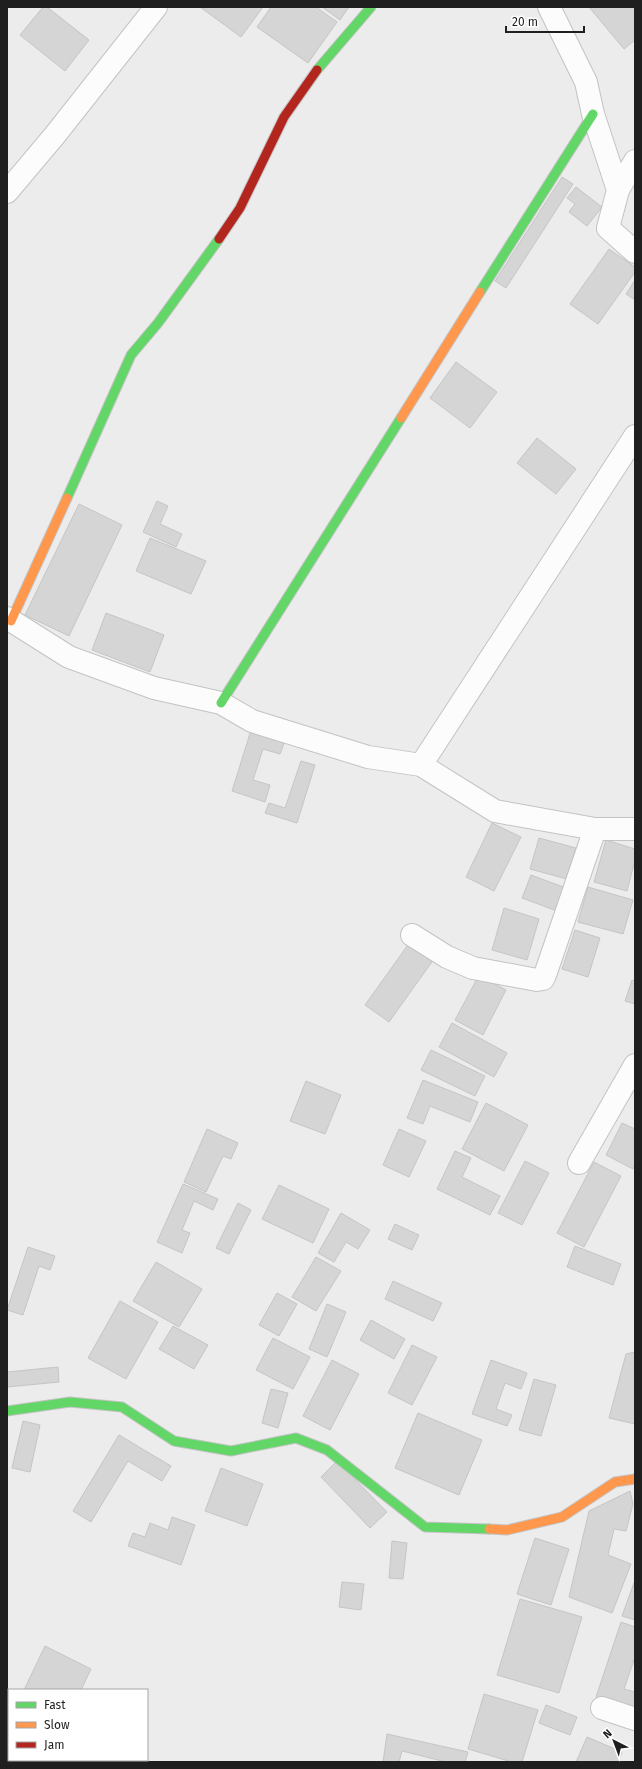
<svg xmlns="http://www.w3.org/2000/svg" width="642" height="1769" font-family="'Fira Sans',sans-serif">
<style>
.building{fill:#d5d5d5;stroke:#c6c5c5}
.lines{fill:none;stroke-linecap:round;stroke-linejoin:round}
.street-casing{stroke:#c3c3c4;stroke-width:24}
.fast-casing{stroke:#c3c3c4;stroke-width:11}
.slow-casing{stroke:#c3c3c4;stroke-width:11}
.jam-casing{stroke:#c3c3c4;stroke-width:11}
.street{stroke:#fcfcfc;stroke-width:22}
.fast{stroke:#63d668;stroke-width:9}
.slow{stroke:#ff974d;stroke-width:9}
.jam{stroke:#b3261e;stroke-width:9}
</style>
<rect width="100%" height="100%" fill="#ececed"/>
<g class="building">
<path d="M43,7H47L89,40L65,71L20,35Z"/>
<path d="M200,7H263L241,37Z"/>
<path d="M271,7H316L337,22L308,63L257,27Z"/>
<path d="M322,7H349L340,20Z"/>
<path d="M589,7H635V40L624,49Z"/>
<path d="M562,177L573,184L506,288L495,281Z"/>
<path d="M576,187L602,207L587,226L569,212L575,204L567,198Z"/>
<path d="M609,249L635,267V272L598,324L570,304Z"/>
<path d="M635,280V300L626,294Z"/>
<path d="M456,362L497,392L470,428L430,398Z"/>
<path d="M537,438L576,469L556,494L517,463Z"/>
<path d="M157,501L168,506L160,524L182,534L176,547L143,532Z"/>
<path d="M79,504L122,525L69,636L25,615Z"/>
<path d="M150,538L206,561L191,594L136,571Z"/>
<path d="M106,613L164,635L150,672L92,650Z"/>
<path d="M252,727L286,738L280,754L263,749L253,780L270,785L265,802L232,791Z"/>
<path d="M301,761L315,765L297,823L265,813L269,803L285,808Z"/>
<path d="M492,823L521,837L494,891L466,877Z"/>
<path d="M539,838L576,848L567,879L530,869Z"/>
<path d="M606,840L635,849V860L627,891L594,882Z"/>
<path d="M531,875L566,888L557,911L522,898Z"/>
<path d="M588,887L633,900L623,934L578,922Z"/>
<path d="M504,908L539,919L527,960L492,950Z"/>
<path d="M575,930L600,938L588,977L562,969Z"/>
<path d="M410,942L434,959L389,1022L365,1005Z"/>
<path d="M479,975L506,990L483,1035L455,1020Z"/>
<path d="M632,980L635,981V1004L625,1001Z"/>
<path d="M452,1023L507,1053L494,1077L439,1047Z"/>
<path d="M431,1050L485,1076L475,1096L421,1070Z"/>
<path d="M423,1080L478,1102L470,1122L430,1106L423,1124L407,1118Z"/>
<path d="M306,1081L341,1095L325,1134L290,1121Z"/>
<path d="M486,1103L528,1125L504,1171L462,1149Z"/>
<path d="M622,1123L635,1129V1164L633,1169L606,1155Z"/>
<path d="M207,1129L238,1143L231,1159L223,1156L206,1192L184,1182Z"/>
<path d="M399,1129L426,1141L409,1177L383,1165Z"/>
<path d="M455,1151L471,1158L462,1177L500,1196L490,1215L437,1189Z"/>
<path d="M525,1161L549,1173L522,1225L498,1213Z"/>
<path d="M594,1162L621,1176L584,1247L557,1233Z"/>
<path d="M183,1184L218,1199L213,1210L194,1201L182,1230L190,1233L182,1253L157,1242Z"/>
<path d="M279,1185L329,1209L313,1243L262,1219Z"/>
<path d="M238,1203L251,1210L229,1254L216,1248Z"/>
<path d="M341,1213L370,1230L358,1249L346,1242L334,1262L318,1253Z"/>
<path d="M395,1224L419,1235L412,1250L388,1239Z"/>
<path d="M575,1246L621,1264L613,1285L567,1267Z"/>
<path d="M28,1247L55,1256L50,1270L39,1266L23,1315L7,1310Z"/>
<path d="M316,1257L341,1271L316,1311L292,1297Z"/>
<path d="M156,1262L202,1289L179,1327L133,1301Z"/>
<path d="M393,1281L442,1303L433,1321L385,1299Z"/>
<path d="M277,1293L297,1304L279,1336L259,1325Z"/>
<path d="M120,1301L158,1322L126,1379L88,1358Z"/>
<path d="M327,1304L346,1312L327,1357L309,1349Z"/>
<path d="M371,1320L405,1339L394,1359L360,1340Z"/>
<path d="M173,1326L208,1345L194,1369L159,1349Z"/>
<path d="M273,1338L310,1357L293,1389L256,1370Z"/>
<path d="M412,1345L437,1357L412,1405L388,1393Z"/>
<path d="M635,1352V1424L609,1418L626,1354Z"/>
<path d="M332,1360L359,1374L330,1430L303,1416Z"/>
<path d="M491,1360L527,1373L521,1389L505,1383L496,1409L512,1415L507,1426L472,1414Z"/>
<path d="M58,1367L59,1382L7,1387V1372Z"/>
<path d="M534,1379L556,1385L541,1436L519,1430Z"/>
<path d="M271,1389L288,1393L278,1428L262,1423Z"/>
<path d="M418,1413L482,1440L459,1495L395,1468Z"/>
<path d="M23,1421L40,1425L30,1472L12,1468Z"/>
<path d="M119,1435L171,1466L162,1481L128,1461L91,1522L73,1511Z"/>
<path d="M337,1461L387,1512L370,1528L321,1477Z"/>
<path d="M221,1468L263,1484L247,1526L205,1511Z"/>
<path d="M630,1491L633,1504L626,1531L614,1529L608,1555L631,1564L612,1613L569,1597L589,1511Z"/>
<path d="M172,1517L195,1525L181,1565L128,1546L133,1533L145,1537L150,1523L168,1530Z"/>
<path d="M535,1538L569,1549L551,1605L517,1594Z"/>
<path d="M392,1541L407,1543L403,1579L389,1578Z"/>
<path d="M635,1580V1620L622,1616Z"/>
<path d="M342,1582L364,1584L361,1610L339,1607Z"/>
<path d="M520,1599L582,1617L559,1693L497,1675Z"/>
<path d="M621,1622L635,1627V1657L624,1689L635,1692V1710L596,1697Z"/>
<path d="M45,1646L91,1669L81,1690H24Z"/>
<path d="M484,1694L538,1710L522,1762H512L468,1749Z"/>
<path d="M546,1705L577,1717L570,1735L539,1723Z"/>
<path d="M7,1715H9V1738L7,1737Z"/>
<path d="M387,1734L468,1752L465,1762H446L402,1751L399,1762H383Z"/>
<path d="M587,1737L622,1752L618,1762H576Z"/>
</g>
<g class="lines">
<g class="street-casing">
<g id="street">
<path d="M549,7L586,82L593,114L618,190L608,228L635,252"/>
<path d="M618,190L635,161"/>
<path d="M7,192L55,135L156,7"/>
<path d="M7,618L69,657L154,688L221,703L252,721L368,757L421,765L495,811L595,829H635"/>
<path d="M421,765L635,436"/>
<path d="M412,935L447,957L473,968L537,980L543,979L545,975L595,829"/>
<path d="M579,1163L635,1065"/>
<path d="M602,1708L635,1719"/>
</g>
</g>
<g class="fast-casing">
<g id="fast">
<path d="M317,70L371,7"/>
<path d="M480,292L593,114"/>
<path d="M67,498L131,355L158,323L219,239"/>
<path d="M221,703L401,418"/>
<path d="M7,1411L70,1402L122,1407L174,1441L231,1451L296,1438L327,1450L425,1527L489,1529"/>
</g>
</g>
<g class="slow-casing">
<g id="slow">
<path d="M401,418L480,292"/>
<path d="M11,621L67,498"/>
<path d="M489,1529L507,1530L562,1517L615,1482L635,1479"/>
</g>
</g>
<g class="jam-casing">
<path id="jam" d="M219,239L240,208L284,117L317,70"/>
</g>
<use href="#street" class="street"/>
<use href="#fast" class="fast"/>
<use href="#slow" class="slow"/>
<use href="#jam" class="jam"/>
</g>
<rect width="642" height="1769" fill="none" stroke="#1f1f20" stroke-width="16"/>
<rect x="8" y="1689" width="140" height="72" fill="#ffffff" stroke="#a5a5a6"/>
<rect x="16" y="1702" width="20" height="6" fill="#63d668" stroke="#a5a5a6"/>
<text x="44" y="1709" font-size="12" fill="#1f1f20">Fast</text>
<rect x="16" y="1722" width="20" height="6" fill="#ff974d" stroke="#a5a5a6"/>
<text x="44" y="1729" font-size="12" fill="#1f1f20">Slow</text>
<rect x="16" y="1742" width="20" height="6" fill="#b3261e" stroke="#a5a5a6"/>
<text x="44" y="1749" font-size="12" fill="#1f1f20">Jam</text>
<g transform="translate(614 1741) rotate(318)" stroke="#ffffff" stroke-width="3" paint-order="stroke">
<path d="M0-3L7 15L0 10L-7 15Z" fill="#1f1f20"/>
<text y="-6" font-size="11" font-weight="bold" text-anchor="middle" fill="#1f1f20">N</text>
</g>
<path d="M506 26v6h78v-6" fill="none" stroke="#1f1f20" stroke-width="2"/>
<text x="512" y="26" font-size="12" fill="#1f1f20" stroke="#ffffff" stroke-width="3" paint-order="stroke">20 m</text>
</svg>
